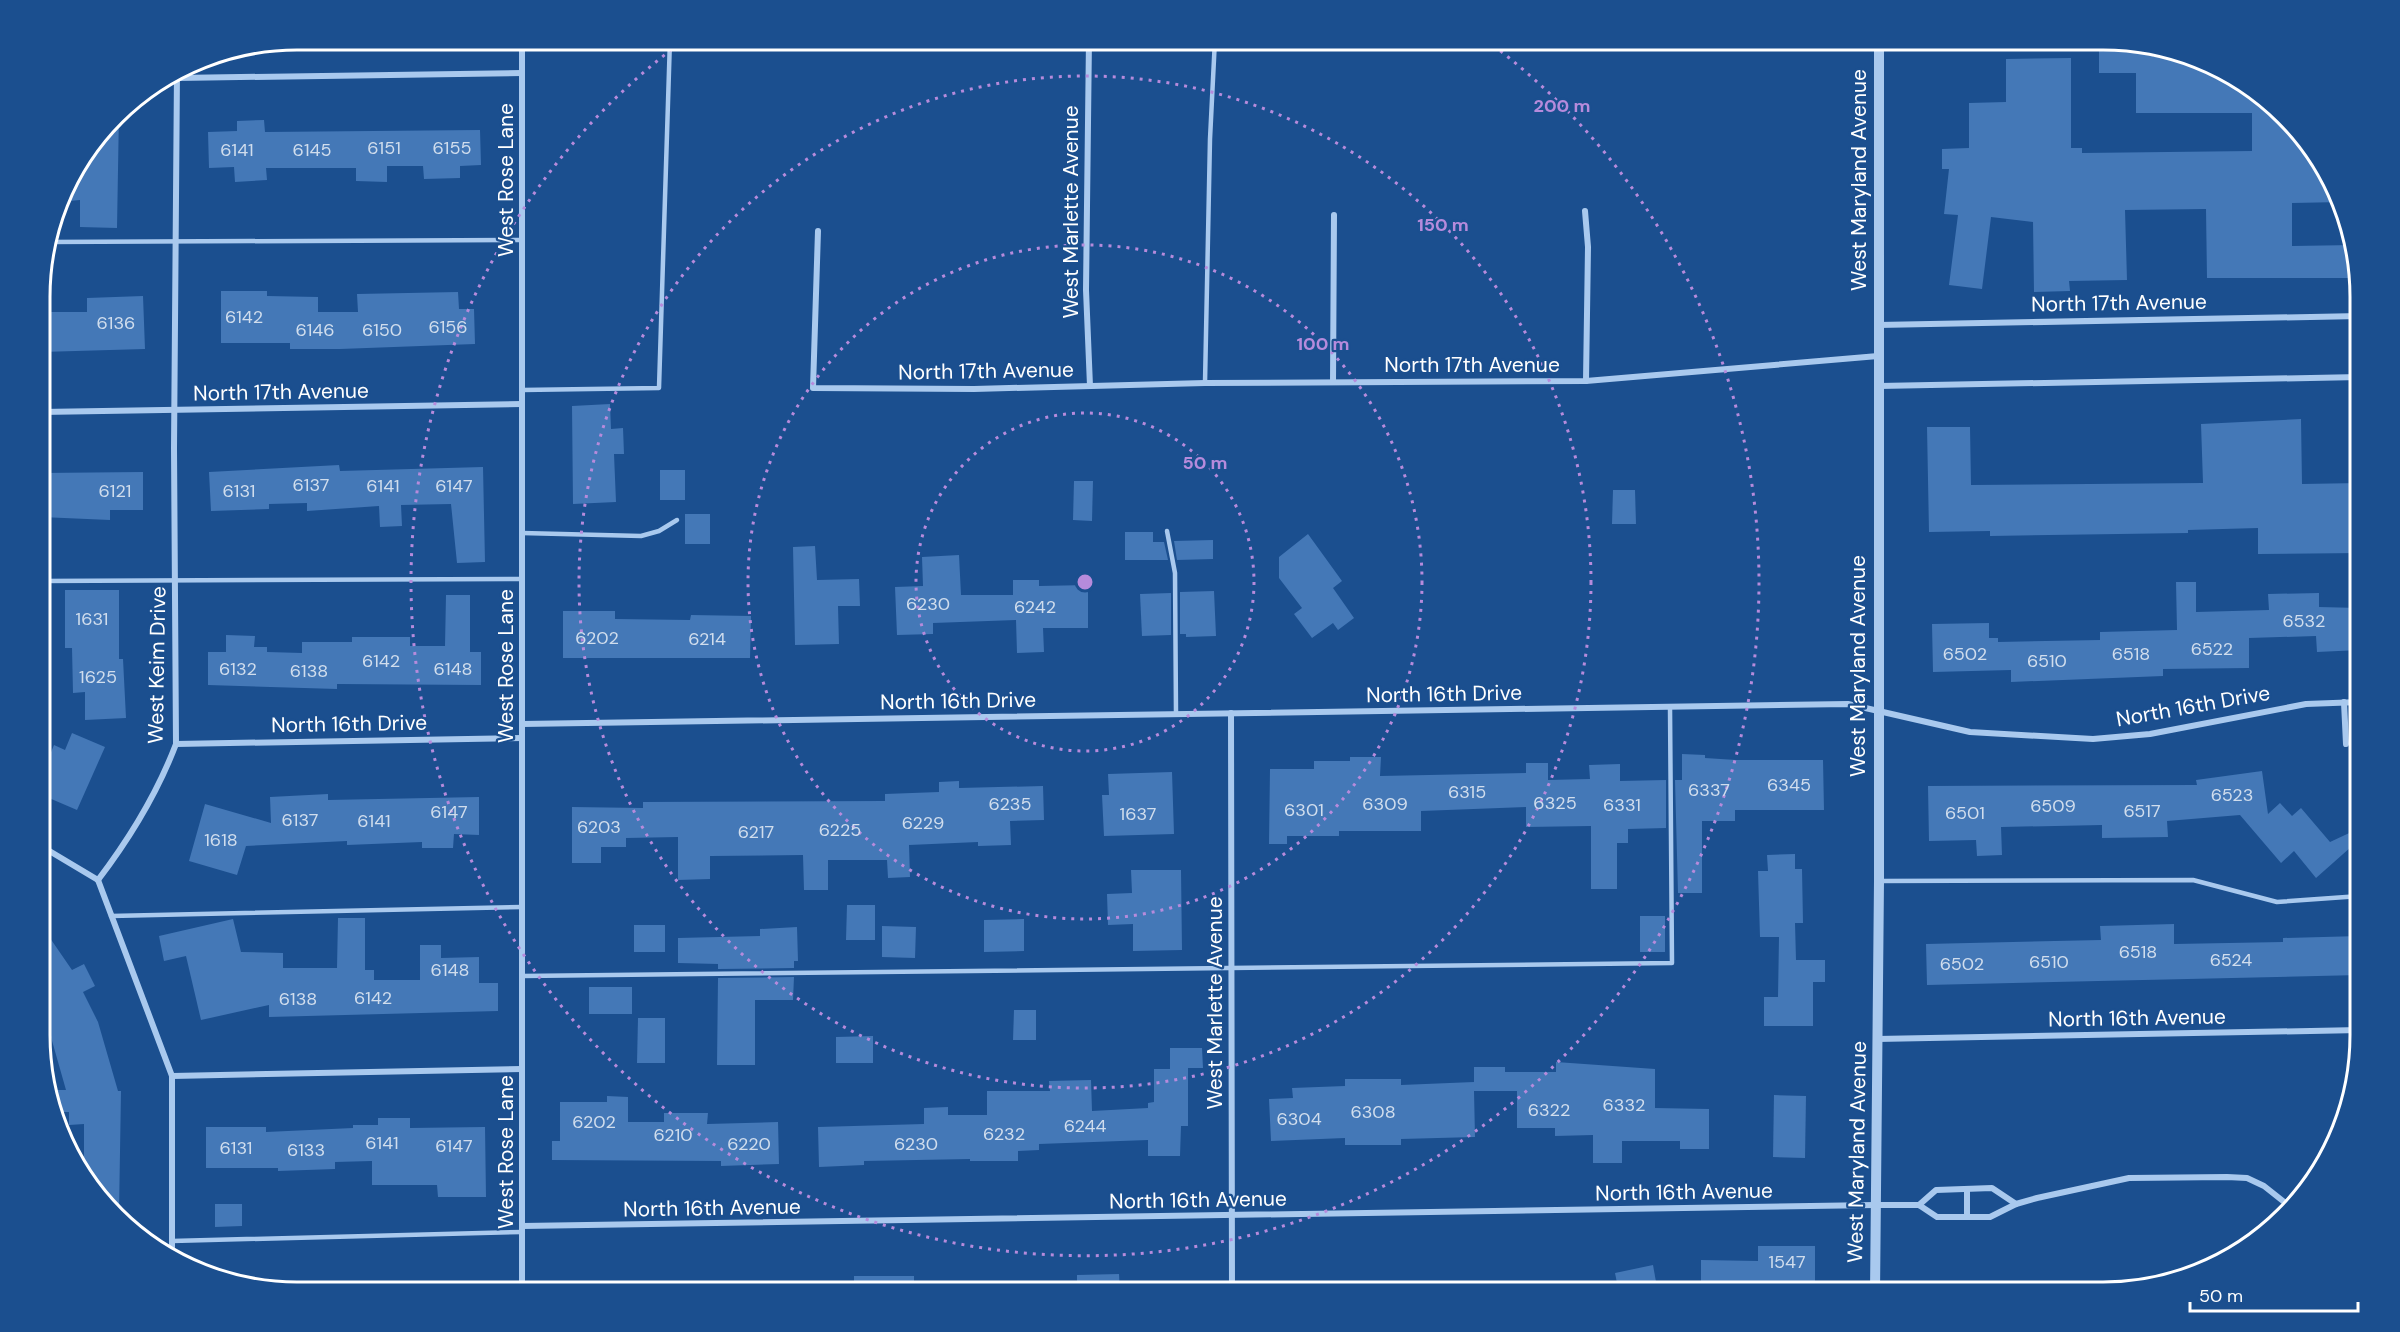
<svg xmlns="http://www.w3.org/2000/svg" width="2400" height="1332" font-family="'DM Sans',sans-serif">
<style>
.building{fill:#4478b7}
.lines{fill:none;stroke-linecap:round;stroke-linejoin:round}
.service{stroke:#a9c9ee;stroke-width:4.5}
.minor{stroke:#a9c9ee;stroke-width:6}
.tertiary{stroke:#a9c9ee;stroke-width:10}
.ring{fill:none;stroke:#b68bdc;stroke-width:3;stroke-dasharray:3 6}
.labels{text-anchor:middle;stroke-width:4.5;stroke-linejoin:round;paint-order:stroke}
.number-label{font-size:18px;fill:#d0dded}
.street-label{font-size:21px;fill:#fff;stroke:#1b4f8f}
.rim{fill:none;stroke:#fff;stroke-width:3}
.centre{fill:#b68bdc;stroke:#1b4f8f;stroke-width:3}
.ring-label{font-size:18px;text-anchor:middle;font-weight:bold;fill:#b68bdc;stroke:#1b4f8f;stroke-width:4.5;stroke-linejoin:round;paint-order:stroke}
</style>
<rect width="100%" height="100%" fill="#1b4f8f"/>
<g class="building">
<path d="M2099,39L2152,45L2153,57H2192L2232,73L2318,154L2342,202L2292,203V246L2354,245L2360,278H2207L2206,209L2125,210L2127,280L2069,281L2070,291L2034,292L2033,222L1991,217L1982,289L1949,285L1958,215L1944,214L1949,169H1942V149L1969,148V103L2006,102V59L2071,58V148H2082V153L2252,151V113H2136V73H2099Z"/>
<path d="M119,112L117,228L80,227V200L69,201V177Z"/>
<path d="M264,120L265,132L480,130L481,165L460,166V178L424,179L423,166H387V182L356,181V168H266L267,180L235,182L234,167L209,168L208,132L237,131V121Z"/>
<path d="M221,291H267V296L318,297V312H358L357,294L458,292L459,309H474L475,344L340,349H290V343H221Z"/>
<path d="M143,296L145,349L41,352V312H87V298Z"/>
<path d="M610,404L611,429L623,428L624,454H614L616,502L573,504L572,406Z"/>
<path d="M2301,419L2302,484L2360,483V553L2258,554V528L2188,530V533L1990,536V531L1929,532L1927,427H1970L1971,485L2203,483L2201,424Z"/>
<path d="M339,465L340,471L483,467L485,562L457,563L451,504L401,505L402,526L380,527L379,506L307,511V503L269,504V509L211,511L209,472Z"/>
<rect x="660" y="470" width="25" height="30"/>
<path d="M143,472V510H110V520L41,517V473Z"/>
<path d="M1074,481H1093L1092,521L1073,520Z"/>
<path d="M1613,490H1635L1636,524H1612Z"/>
<rect x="685" y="514" width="25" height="30"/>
<path d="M1125,532H1153V542H1164L1168,560H1125Z"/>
<path d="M1308,534L1342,581L1333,588L1354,618L1338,630L1333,623L1312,638L1294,614L1302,608L1279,578V557Z"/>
<path d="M1213,540V559L1177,560L1174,541Z"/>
<path d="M815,546L817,580L859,579L860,606H838L839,644L795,645L793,547Z"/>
<path d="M959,555L961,595H1013V580H1039V586L1088,585V628H1043L1044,652L1017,653L1016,620L933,623V634L897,635L895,587L923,586L922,557Z"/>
<path d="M2176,582H2196V612L2269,610L2268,594L2319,593V607L2360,608V650L2317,652L2316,636L2249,638V668L2163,669V676L2011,682V670L1933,672L1932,624L1989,623V638H1998V642L2100,640V632L2177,630Z"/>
<path d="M65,590H119V659H123L126,718L85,720V692L73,693L72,648H65Z"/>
<path d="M1214,591L1216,636L1186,637V634H1180V592Z"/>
<path d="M1171,593V635L1142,636L1140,594Z"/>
<path d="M446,595H470V652H481V685L337,684V689L208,685V652H226V635L255,636L254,647H267V652L302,653V642H352V637H410V646H445Z"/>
<path d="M563,611H615V619L690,620L691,615L751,616L750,658H563Z"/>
<path d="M72,733L105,747L77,810L42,795L51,775L43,772L54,745L65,750Z"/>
<path d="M1682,754L1705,755V758L1736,760H1823L1824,810H1735V821H1702V893H1678L1675,780H1682Z"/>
<path d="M1350,757H1381L1380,776L1526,773V763H1548V780L1590,779L1589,765L1620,764V781L1666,780V828L1628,829V843H1617V889H1591V826L1526,827V807L1421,811V831H1339V836H1287V844H1269L1270,769H1314V761H1350Z"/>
<path d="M2262,771L2268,814L2280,803L2292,816L2301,808L2330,842L2360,828V839L2316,878L2294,851L2281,863L2240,815L2167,821L2168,837L2102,838V825L2001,827L2002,855L1977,856L1976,840L1929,841L1928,786L2197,785L2196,780Z"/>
<path d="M1172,772L1174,834L1104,836L1102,795H1109L1108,774Z"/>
<path d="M959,781V788L1043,786L1044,820L1010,821L1011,845L978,846V842L909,845L910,877L888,878L887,860H828V890H804L803,855L710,856V879L678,880V837L626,838V847H601V863H572V807L643,808V802L885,801V794L939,792V782Z"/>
<path d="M328,794V800L479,797V835L454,834L453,848H422V842L347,845V841L246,846L237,875L189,861L205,804L271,823L270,797Z"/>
<path d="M1795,854V869H1802L1803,923H1795L1796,960H1825V982H1813V1026H1764V997H1778L1779,937H1760L1758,871H1768L1767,855Z"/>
<path d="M1131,870H1181L1182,950L1133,951V924L1108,925L1107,894L1132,893Z"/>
<path d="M847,905H875V940H846Z"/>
<rect x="1640" y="916" width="25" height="36"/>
<path d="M338,918H365V970H374V980H420V945H441V958L479,957V983H498V1011L269,1017V1005L201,1020L186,956L164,961L159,936L233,919L241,952L283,953V968H337Z"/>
<path d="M1024,919V951L984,952V920Z"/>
<path d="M2174,924V944L2283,942V938L2360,936V975L1927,985L1926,944L2101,940L2100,926Z"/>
<path d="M41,925L72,970L84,964L95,986L83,992L98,1022L118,1091H121L119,1213L83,1179L78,1167H84V1124L69,1125V1112H57L49,1090H66L41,1002Z"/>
<rect x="634" y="925" width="31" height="27"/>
<path d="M882,926L916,927L915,958L882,957Z"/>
<path d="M797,927L798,961H794V968L718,969V964L678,963V938L760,936V929Z"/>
<path d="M794,977L793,1000H755V1065H717L718,978Z"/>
<rect x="589" y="987" width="43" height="27"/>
<path d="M1014,1010H1036V1040H1013Z"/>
<path d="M638,1018H665V1063H637Z"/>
<path d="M873,1036V1063H836V1037Z"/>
<path d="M1170,1048H1202L1203,1068H1188V1126H1181L1180,1156H1148V1140L1039,1144V1150L1018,1151V1161H970V1159L864,1161V1165L819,1167L818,1127L924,1124V1108L948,1107V1115H987V1091H1050L1049,1081L1091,1080L1092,1111L1148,1108V1103L1154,1102V1069H1170Z"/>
<path d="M1556,1062L1655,1069V1108L1709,1109V1149H1680V1141H1622V1163H1593V1135L1555,1136V1128H1517V1091H1474L1475,1137L1401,1139V1145H1345V1138L1271,1141L1269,1099L1293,1098L1292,1088L1345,1086V1079H1401V1085L1474,1082V1067H1505V1072H1556Z"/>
<path d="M1774,1095L1806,1096L1805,1158L1773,1157Z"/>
<path d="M607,1096L628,1097V1122H664V1113H708L707,1124L778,1122L779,1164L721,1166V1161L552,1160V1141H560V1102H607Z"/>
<path d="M378,1118H410V1128L485,1127L486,1197H438L437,1185H372V1161L335,1162V1169L278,1171V1168H206V1127H266V1132L353,1128V1125H378Z"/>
<path d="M215,1204H242V1226L215,1227Z"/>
<path d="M1758,1246H1815V1293H1701V1260L1758,1261Z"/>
<path d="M1653,1265L1658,1293H1619L1615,1273Z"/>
<path d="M1119,1274L1120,1293H1077V1275Z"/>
<rect x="854" y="1276" width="60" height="17"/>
</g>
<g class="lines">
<g class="service">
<path d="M47,242L522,240"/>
<path d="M1205,383L1210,139L1215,39"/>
<path d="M522,390L659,388L670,39"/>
<path d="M1167,531L1175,573L1176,714"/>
<path d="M522,533L641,536L659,531L677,520"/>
<path d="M41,581L522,579"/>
<path d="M1880,881L2193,880L2277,902L2360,896"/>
<path d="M111,916L522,907"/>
<path d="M522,976L1672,963L1670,707"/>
<path d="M172,1241L522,1232"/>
</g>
<g class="minor">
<path d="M1089,39L1086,290L1090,386"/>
<path d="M177,78L522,73"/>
<path d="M1585,211L1588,247L1586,381"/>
<path d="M818,231L813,388L974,389L1205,383L1586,381L1878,356"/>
<path d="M1878,325L2360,316"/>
<path d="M1333,382L1334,215"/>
<path d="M1879,386L2360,377"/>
<path d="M41,412L522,404"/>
<path d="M2344,702L2346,744"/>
<path d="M1231,713L1232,1293"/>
<path d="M522,724L1848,704L1970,732L2093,739L2150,734L2306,704L2360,702"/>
<path d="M176,744L522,738"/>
<path d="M41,846L98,880"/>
<path d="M98,880C130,838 157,794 176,744L174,448L177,71"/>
<path d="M98,880L172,1076V1261"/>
<path d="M1877,1039L2360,1030"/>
<path d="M172,1076L522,1069"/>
<path d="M1967,1189V1217"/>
<path d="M1919,1205L1936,1190L1992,1188L2016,1204"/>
<path d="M522,1226L1875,1205H1919L1937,1217H1990L2016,1204L2037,1198L2129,1178L2227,1177L2247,1178L2264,1186L2293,1209"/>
<path d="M522,1293V39"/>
</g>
<path class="tertiary" d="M1875,1293L1879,881V39"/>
</g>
<g class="ring">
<circle cx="1085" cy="582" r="169"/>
<circle cx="1085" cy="582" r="337"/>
<circle cx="1085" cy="582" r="506"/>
<path d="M1486 40A674 674 0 1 1 684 40"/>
</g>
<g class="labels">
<g class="number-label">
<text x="384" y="154">6151</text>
<text x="452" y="154">6155</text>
<text x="237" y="156">6141</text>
<text x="312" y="156">6145</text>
<text x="244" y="323">6142</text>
<text x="116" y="329">6136</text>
<text x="448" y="333">6156</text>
<text x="315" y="336">6146</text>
<text x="382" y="336">6150</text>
<text x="311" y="491">6137</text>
<text x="383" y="492">6141</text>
<text x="454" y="492">6147</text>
<text x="115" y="497">6121</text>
<text x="239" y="497">6131</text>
<text x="928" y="610">6230</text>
<text x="1035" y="613">6242</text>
<text x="92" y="625">1631</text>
<text x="2304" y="627">6532</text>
<text x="597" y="644">6202</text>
<text x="707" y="645">6214</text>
<text x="2212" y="655">6522</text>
<text x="1965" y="660">6502</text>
<text x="2131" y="660">6518</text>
<text x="381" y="667">6142</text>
<text x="2047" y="667">6510</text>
<text x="238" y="675">6132</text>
<text x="453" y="675">6148</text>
<text x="309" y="677">6138</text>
<text x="98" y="683">1625</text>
<text x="1789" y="791">6345</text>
<text x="1709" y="796">6337</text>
<text x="1467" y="798">6315</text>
<text x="2232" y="801">6523</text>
<text x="1555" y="809">6325</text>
<text x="1010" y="810">6235</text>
<text x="1385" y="810">6309</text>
<text x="1622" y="811">6331</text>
<text x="2053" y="812">6509</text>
<text x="1304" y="816">6301</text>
<text x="2142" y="817">6517</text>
<text x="449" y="818">6147</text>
<text x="1965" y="819">6501</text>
<text x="1138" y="820">1637</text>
<text x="300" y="826">6137</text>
<text x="374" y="827">6141</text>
<text x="923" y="829">6229</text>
<text x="599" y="833">6203</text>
<text x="840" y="836">6225</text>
<text x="756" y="838">6217</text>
<text x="221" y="846">1618</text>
<text x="2138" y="958">6518</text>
<text x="2231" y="966">6524</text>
<text x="2049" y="968">6510</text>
<text x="1962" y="970">6502</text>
<text x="450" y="976">6148</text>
<text x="373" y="1004">6142</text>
<text x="298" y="1005">6138</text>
<text x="1624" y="1111">6332</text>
<text x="1549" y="1116">6322</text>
<text x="1373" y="1118">6308</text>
<text x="1299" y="1125">6304</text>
<text x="594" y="1128">6202</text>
<text x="1085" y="1132">6244</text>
<text x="1004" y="1140">6232</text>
<text x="673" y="1141">6210</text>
<text x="382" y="1149">6141</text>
<text x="749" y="1150">6220</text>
<text x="916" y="1150">6230</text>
<text x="454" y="1152">6147</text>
<text x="236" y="1154">6131</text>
<text x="306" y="1156">6133</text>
<text x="1787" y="1268">1547</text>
</g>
<g class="street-label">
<text transform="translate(506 180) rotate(-90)" y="7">West Rose Lane</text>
<text transform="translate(1859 180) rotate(-90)" y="7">West Maryland Avenue</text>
<text transform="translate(1071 212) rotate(-90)" y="7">West Marlette Avenue</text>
<text transform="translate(2119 303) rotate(-1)" y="7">North 17th Avenue</text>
<text x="1472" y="372">North 17th Avenue</text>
<text transform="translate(986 371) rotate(-1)" y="7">North 17th Avenue</text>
<text transform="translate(281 392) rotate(-1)" y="7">North 17th Avenue</text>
<text transform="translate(157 665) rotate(-89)" y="7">West Keim Drive</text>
<text transform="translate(506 666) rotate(-90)" y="7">West Rose Lane</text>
<text transform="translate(1858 666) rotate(-90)" y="7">West Maryland Avenue</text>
<text transform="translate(1444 694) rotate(-1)" y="7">North 16th Drive</text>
<text transform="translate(958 701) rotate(-1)" y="7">North 16th Drive</text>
<text transform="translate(2193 706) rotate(-10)" y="7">North 16th Drive</text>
<text transform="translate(349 724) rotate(-1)" y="7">North 16th Drive</text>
<text transform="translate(1215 1003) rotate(-90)" y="7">West Marlette Avenue</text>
<text transform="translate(2137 1018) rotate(-1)" y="7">North 16th Avenue</text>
<text transform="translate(506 1152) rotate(-90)" y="7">West Rose Lane</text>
<text transform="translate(1857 1152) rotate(-89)" y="7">West Maryland Avenue</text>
<text transform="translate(1684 1192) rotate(-1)" y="7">North 16th Avenue</text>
<text transform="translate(1198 1200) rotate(-1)" y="7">North 16th Avenue</text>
<text transform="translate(712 1208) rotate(-1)" y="7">North 16th Avenue</text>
</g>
</g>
<path d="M0 0H2400V1332H0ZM297 50H2103A247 247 0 0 1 2350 297V1035A247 247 0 0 1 2103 1282H297A247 247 0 0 1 50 1035V297A247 247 0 0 1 297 50Z" fill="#1b4f8f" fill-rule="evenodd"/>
<path class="rim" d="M297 50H2103A247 247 0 0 1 2350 297V1035A247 247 0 0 1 2103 1282H297A247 247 0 0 1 50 1035V297A247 247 0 0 1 297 50Z"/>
<circle cx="1085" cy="582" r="9" class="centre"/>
<g class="ring-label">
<text x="1562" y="112">200 m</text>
<text x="1443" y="231">150 m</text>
<text x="1323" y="350">100 m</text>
<text x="1205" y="469">50 m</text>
</g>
<path d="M2190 1302v9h168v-9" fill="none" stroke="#ffffff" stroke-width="3"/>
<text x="2199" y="1302" font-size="18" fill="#ffffff" stroke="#1b4f8f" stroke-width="4.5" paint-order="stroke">50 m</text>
</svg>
